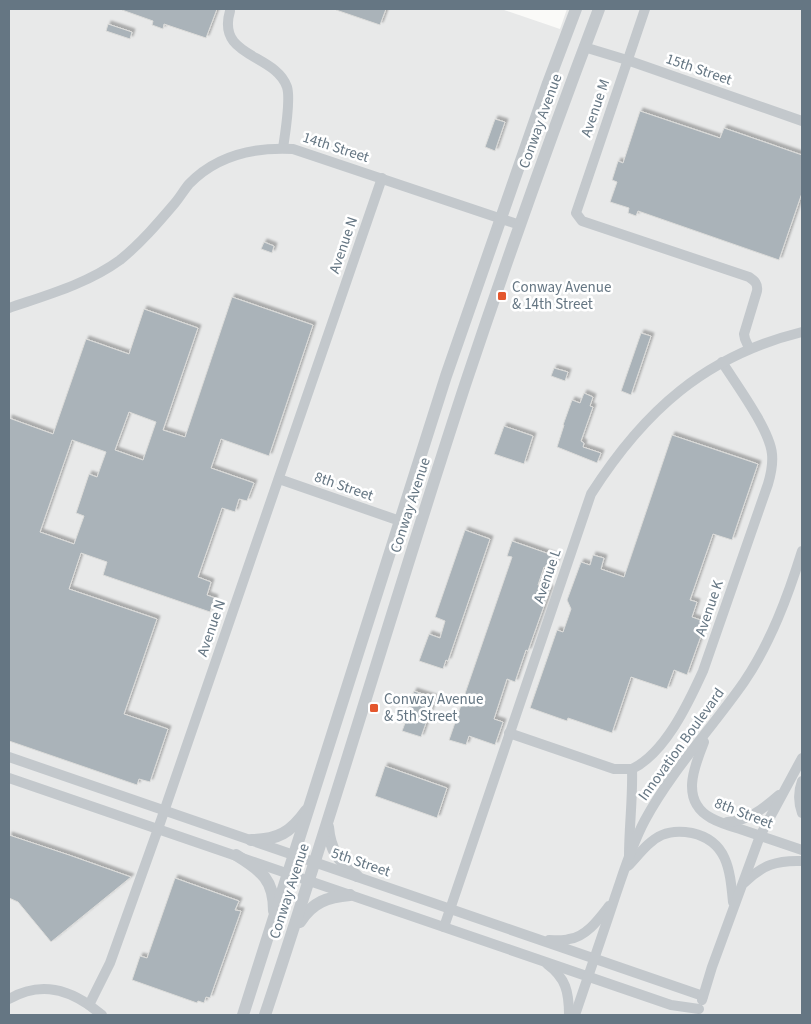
<svg xmlns="http://www.w3.org/2000/svg" width="811" height="1024" font-family="'Source Sans 3',sans-serif">
<style>
.built{fill:#e8e9e9}
.building{fill:#aab3b9;stroke:#dcdcda;fill-rule:evenodd;filter:url(#shadow)}
.lines{fill:none;stroke-linecap:round;stroke-linejoin:round}
.minor{stroke:#c3c8cc;stroke-width:10}
.tertiary{stroke:#c3c8cc;stroke-width:12}
.poi-dot{fill:#e4572e;stroke:#fff;stroke-width:2}
.labels{text-anchor:middle;stroke-width:5;stroke-linejoin:round;paint-order:stroke}
.street-label{font-size:15px;fill:#657683;stroke:#fff}
.poi-label{font-size:15px;fill:#657683;stroke:#fff;text-anchor:start}
</style>
<defs>
<filter id="shadow"><feDropShadow dx="3" dy="-3" stdDeviation="1" flood-color="#0004"/></filter>
</defs>
<rect width="100%" height="100%" fill="#fafaf8"/>
<path class="built" d="M9,9H501L560,29L567,9H802V1015H9Z"/>
<g class="building">
<path d="M123,9H217L206,38L164,24L163,29L152,25L153,21L122,10Z"/>
<path d="M336,9H386L380,25L336,10Z"/>
<path d="M108,24L132,32L130,39L106,31Z"/>
<path d="M640,111L720,138L724,128L802,155V193L779,260L638,211L636,216L628,213L629,208L610,202L617,182L612,180L618,161L623,163Z"/>
<path d="M495,119L505,122L495,151L485,147Z"/>
<path d="M264,242L274,246L272,253L261,249Z"/>
<path d="M232,297L313,325L269,456L221,439L211,468L254,483L247,501L239,499L235,512L222,508L198,577L211,582L207,595L215,598L210,612L103,575L107,562L81,553L69,589L157,619L124,714L168,729L150,782L139,779L137,785L9,741V418L53,434L86,339L129,354L144,309L198,328L163,430L185,437ZM129,412L156,422L143,460L115,450ZM72,440L106,452L97,477L89,474L76,513L84,516L74,544L40,532Z"/>
<path d="M641,333L651,336L631,395L621,391Z"/>
<path d="M554,368L568,372L565,381L551,376Z"/>
<path d="M584,393L593,397L590,406L593,407L581,441L584,443L583,447L601,453L597,463L557,447L564,425H563L572,400L580,403Z"/>
<path d="M504,426L533,436L524,464L494,454Z"/>
<path d="M672,435L758,464L732,540L713,534L690,600L697,602L692,617L706,622L687,675L674,670L667,689L631,677L612,733L568,718L567,721L530,708L557,630L563,632L571,609L567,600L581,562L590,565L593,555L604,558L601,569L624,577Z"/>
<path d="M465,530L490,539L448,661L446,660L443,669L419,661L429,634L440,638L445,621L435,617Z"/>
<path d="M512,541L558,557L553,570L544,567L538,585L550,589L528,651L526,650L515,682L507,679L494,719L503,722L495,745L469,736L466,745L449,740L512,557L507,556Z"/>
<path d="M414,691L435,698L421,737L402,731L411,707L408,706Z"/>
<path d="M385,766L447,788L437,818L375,796Z"/>
<path d="M9,835L69,855L131,877L51,942L18,902L9,898Z"/>
<path d="M175,878L239,901L235,910L241,911L210,998L206,997L204,1003L198,1001L197,1003L132,980L140,956L147,958Z"/>
</g>
<g class="lines">
<g class="minor">
<path d="M645,9L576,213L582,221L749,277C755,281 758,284 757,291L744,334L745,339L749,348"/>
<path d="M230,11C216,58 275,53 287,87C291,100 285,134 283,148"/>
<path d="M584,47L627,60L802,121"/>
<path d="M9,308C47,295 87,284 120,260C141,243 158,223 175,203C180,197 184,190 189,184C217,155 255,147 293,149L520,225"/>
<path d="M279,479L400,521"/>
<path d="M509,733L614,769H632"/>
<path d="M704,742C694,767 680,801 711,818C720,823 730,826 740,829C761,836 781,843 802,850"/>
<path d="M9,757L703,996"/>
<path d="M9,778L671,1005L699,1009"/>
<path d="M802,781C798,792 798,802 802,813"/>
<path d="M727,822C748,821 763,809 779,795"/>
<path d="M629,856C629,827 633,798 632,769C665,753 688,704 703,671L768,484C771,474 773,464 772,454C770,430 736,384 722,362"/>
<path d="M628,866C638,856 648,841 662,835C671,831 682,831 692,833C728,841 730,871 733,902"/>
<path d="M744,883C762,865 777,860 802,861"/>
<path d="M444,927L591,494C644,411 705,356 802,332"/>
<path d="M549,940C556,940 563,941 569,939C586,937 599,919 609,906"/>
<path d="M547,964C566,978 569,992 569,1015"/>
<path d="M9,999C37,983 63,987 89,1005L110,963L158,829L382,178"/>
<path d="M702,1000L712,967L760,836L802,758"/>
<path d="M89,1005L102,1015"/>
<path d="M575,1015C588,976 602,937 615,897C624,871 632,844 645,820C672,770 712,728 744,682C771,642 788,596 802,551"/>
</g>
<g class="tertiary">
<path d="M328,827C330,851 339,861 357,876"/>
<path d="M251,840C278,840 291,832 306,811"/>
<path d="M236,855C262,871 274,880 274,911"/>
<path d="M300,922C312,902 328,897 350,895"/>
<path d="M243,1015L446,376L548,83L576,9"/>
<path d="M265,1015C335,806 396,595 465,385C507,259 552,133 599,9"/>
</g>
</g>
<g class="poi-dot">
<rect x="497" y="291" width="10" height="10" rx="2.5"/>
<rect x="369" y="703" width="10" height="10" rx="2.5"/>
</g>
<g class="labels">
<g class="street-label">
<text transform="translate(699 69) rotate(19)" y="5">15th Street</text>
<text transform="translate(595 108) rotate(-71)" y="5">Avenue M</text>
<text transform="translate(540 121) rotate(-70)" y="5">Conway Avenue</text>
<text transform="translate(336 147) rotate(18)" y="5">14th Street</text>
<text transform="translate(343 245) rotate(-71)" y="5">Avenue N</text>
<text transform="translate(344 486) rotate(19)" y="5">8th Street</text>
<text transform="translate(410 505) rotate(-72)" y="5">Conway Avenue</text>
<text transform="translate(547 576) rotate(-71)" y="5">Avenue L</text>
<text transform="translate(709 608) rotate(-71)" y="5">Avenue K</text>
<text transform="translate(211 628) rotate(-71)" y="5">Avenue N</text>
<text transform="translate(681 744) rotate(-54)" y="5">Innovation Boulevard</text>
<text transform="translate(744 813) rotate(21)" y="5">8th Street</text>
<text transform="translate(361 862) rotate(19)" y="5">5th Street</text>
<text transform="translate(289 891) rotate(-72)" y="5">Conway Avenue</text>
</g>
<g class="poi-label">
<text x="512" y="292">Conway Avenue<tspan x="512" dy="17">&amp; 14th Street</tspan></text>
<text x="384" y="704">Conway Avenue<tspan x="384" dy="17">&amp; 5th Street</tspan></text>
</g>
</g>
<rect width="811" height="1024" fill="none" stroke="#657683" stroke-width="20"/>
</svg>
